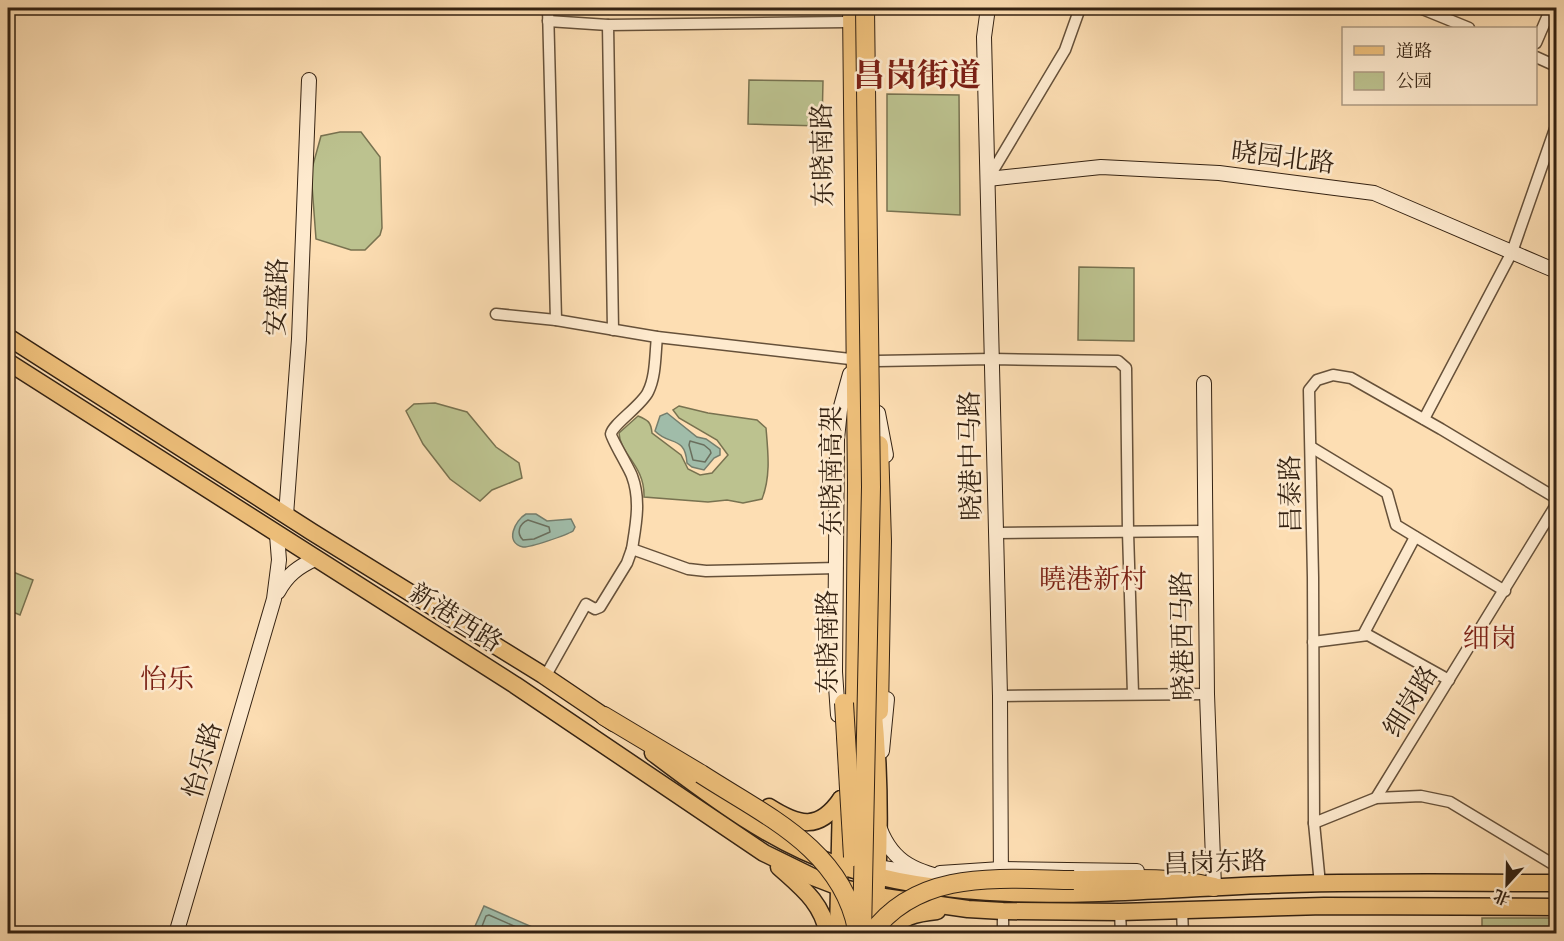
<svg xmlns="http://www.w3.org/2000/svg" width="1564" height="941" font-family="'Sorts Mill Goudy','Noto Serif SC',serif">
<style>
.green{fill:#bcc28f;stroke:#787250;stroke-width:1.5}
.water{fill:#a0bca9;stroke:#757e6d;stroke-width:1.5}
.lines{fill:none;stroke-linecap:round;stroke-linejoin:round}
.shore{stroke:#6a6f5e;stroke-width:1.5}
.street-casing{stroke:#66513a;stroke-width:13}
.secondary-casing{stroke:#342212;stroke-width:16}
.primary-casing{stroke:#342212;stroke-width:19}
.highway-casing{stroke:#342212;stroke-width:20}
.street{stroke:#feeace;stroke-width:10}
.secondary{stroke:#feeace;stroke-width:14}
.primary{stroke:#eebf7a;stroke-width:16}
.highway{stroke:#eebf7a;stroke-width:18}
.highway-bridge-casing{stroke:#342212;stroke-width:20;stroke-linecap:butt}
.highway-bridge{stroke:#eebf7a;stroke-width:18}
.labels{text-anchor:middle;stroke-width:5;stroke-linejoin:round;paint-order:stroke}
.street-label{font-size:26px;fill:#342212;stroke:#feeace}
.neighbourhood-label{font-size:27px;fill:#7a1f14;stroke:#feeace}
.district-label{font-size:32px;font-weight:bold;fill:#7a1f14;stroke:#feeace}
</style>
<rect width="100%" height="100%" fill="#fddeb3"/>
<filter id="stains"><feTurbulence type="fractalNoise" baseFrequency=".00333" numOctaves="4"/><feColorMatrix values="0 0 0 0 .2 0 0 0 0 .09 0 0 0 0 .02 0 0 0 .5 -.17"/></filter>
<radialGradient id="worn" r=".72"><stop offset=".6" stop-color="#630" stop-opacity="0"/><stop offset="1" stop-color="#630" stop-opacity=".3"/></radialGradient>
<g class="green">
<path d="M749,80L823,81L822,126L748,124Z"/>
<path d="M887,94L959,95L960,215L887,211Z"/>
<path d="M340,132H361L380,157L382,228L380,235L365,250H351L316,239L311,172L321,136Z"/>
<path d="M1079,267L1134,268V341L1078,340Z"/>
<path d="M435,403L467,412L496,447L519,463L522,478L492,490L480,501L450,479L423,444L406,411L414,404Z"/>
<path d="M679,406L708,413L757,420L766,428C768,452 771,476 762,499L743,503L727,500L708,502L644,497C645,465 620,455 619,433L638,416C648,420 651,422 652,433L681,455L688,469L700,475L712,473L728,455L717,440L679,418L673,410Z"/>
<path d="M8,570L33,580L20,615L8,610Z"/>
<rect x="1482" y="918" width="74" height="15"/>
</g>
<g class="water">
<path d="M667,413L697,437L706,439L720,449V455L714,458L704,470L692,467L687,463C685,435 669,446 655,431L660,416Z"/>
<path d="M526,514H536L547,521L571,519L575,527L573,531C567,535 529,548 523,547C504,543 515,520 526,514Z"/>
<path d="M484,906L546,933H472Z"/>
</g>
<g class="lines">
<g class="shore">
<path d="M690,441L704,445L710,450L711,453L705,462L693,460L689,445Z"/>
<path d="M528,520L549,527L550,532L534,539L523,540C516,533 519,524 528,520Z"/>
<path d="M479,934L486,916L489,915L532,934"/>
</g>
<g class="street-casing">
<g id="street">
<path d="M548,8L556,320"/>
<path d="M1420,8L1469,28"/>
<path d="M548,21L608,25"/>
<path d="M1536,43L1551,8"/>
<path d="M1536,57L1556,66"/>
<path d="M988,179L1065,50L1080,8"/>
<path d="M496,314L556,320L657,337L850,359"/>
<path d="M613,330L608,25L846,22"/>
<path d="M877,361L992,359L1118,361L1126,368L1128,532L1133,694"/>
<path d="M1424,419L1512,252L1556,126"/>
<path d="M1311,447L1387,493L1396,525L1505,591"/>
<path d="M996,533L1204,531"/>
<path d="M632,549C636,524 641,500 632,476C629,468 611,438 611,434C612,425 642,405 648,392C656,376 655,355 657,337"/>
<path d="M1363,635L1415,537"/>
<path d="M1313,642L1368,635L1449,680"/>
<path d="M545,677L586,604L595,609L600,607L627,563L632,549L688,569L706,571L837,568"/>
<path d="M1000,696L1207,694"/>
<path d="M1376,798L1556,505"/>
<path d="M1314,823L1376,798L1421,796L1450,802L1556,866"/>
<path d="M1320,884L1314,823L1313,577L1309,390L1317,380L1333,375L1351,378L1441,429L1556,498"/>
<path d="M1182,910L1183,934"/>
<path d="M1120,912L1121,934"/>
<path d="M1003,934V911"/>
</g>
</g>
<g class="secondary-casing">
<g id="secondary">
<path d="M988,8L984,37L1000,696L1001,887"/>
<path d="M988,179L1101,167L1219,173L1374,193L1556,271"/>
<path d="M1204,383L1207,694L1214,887"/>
<path d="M878,413L886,455"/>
<path d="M286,515L299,339L309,80"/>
<path d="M278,592C287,575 298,567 315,559"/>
<path d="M838,715L835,672L837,439L840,410L850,374"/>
<path d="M882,751L887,699"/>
<path d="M880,829C895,868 922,872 959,882"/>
<path d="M869,866L918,873"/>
<path d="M940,873L1001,869L1137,871"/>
<path d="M176,934L274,599L279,560L277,535"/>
</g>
</g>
<g class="primary-casing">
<g id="primary">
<path d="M8,337L312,532L543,675L614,723"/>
<path d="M8,362L515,685L764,853L813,877L839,887L884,897L968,909L1003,911L1120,912L1324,906L1556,907"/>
<path d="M873,704C881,780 880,857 874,934"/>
<path d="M853,710L858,774"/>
<path d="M653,753C710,796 770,842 838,865C973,910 1125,890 1264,885C1362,881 1459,883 1556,883"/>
<path d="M769,807C799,826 819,831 841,799"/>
<path d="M779,867C801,887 822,902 828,934"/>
<path d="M838,934L841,799"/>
<path d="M885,934C900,917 916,913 937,911"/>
</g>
</g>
<g class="highway-casing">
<g id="highway">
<path d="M852,8L857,485L855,704"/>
<path d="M879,445L882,541L879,711"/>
<path d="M604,716L701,774"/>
<path d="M1074,880C1120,880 1169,875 1214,887"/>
</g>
</g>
<use href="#street" class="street"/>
<use href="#secondary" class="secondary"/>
<use href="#primary" class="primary"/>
<use href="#highway" class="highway"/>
<g class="highway-bridge-casing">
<g id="highway-bridge">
<path d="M844,703L853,857"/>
<path d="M701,774C764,815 841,848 857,929"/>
<path d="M862,934L871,487L865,8"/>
<path d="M871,934C919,868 1002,879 1074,880"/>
</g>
</g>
<use href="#highway-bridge" class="highway-bridge"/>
</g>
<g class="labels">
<g class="street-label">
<text transform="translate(822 155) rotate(-91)" y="9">东晓南路</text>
<text transform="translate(1283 157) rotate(7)" y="9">晓园北路</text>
<text transform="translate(276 297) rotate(-88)" y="9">安盛路</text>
<text transform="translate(970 456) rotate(-91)" y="9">晓港中马路</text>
<text transform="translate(831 471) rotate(-90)" y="9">东晓南高架</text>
<text transform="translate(1290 494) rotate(-91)" y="9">昌泰路</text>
<text transform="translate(456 617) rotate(32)" y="9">新港西路</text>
<text transform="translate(1182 636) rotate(-91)" y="9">晓港西马路</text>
<text transform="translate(827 642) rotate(-90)" y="9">东晓南路</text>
<text transform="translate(1410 701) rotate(-58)" y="9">细岗路</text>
<text transform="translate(202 760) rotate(-74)" y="9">怡乐路</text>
<text transform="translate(1215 862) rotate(-2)" y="9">昌岗东路</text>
</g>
<g class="neighbourhood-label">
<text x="1093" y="588">曉港新村</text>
<text x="1490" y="647">细岗</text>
<text x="167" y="688">怡乐</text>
</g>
<g class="district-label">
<text x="917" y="86">昌岗街道</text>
</g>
</g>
<rect width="1564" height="941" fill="none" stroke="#fddeb3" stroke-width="30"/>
<rect x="9" y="9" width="1546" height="923" fill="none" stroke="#342212" stroke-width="3"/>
<rect x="15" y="15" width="1534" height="911" fill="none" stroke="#342212" stroke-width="1.5"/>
<rect x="1342" y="27" width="195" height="78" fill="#feeace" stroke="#ad9a83" stroke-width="1.5"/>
<rect x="1354" y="46" width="30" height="9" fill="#eebf7a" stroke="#ad9a83" stroke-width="1.5"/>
<text x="1396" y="57" font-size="18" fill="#342212">道路</text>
<rect x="1354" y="72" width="30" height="18" fill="#bcc28f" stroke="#ad9a83" stroke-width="1.5"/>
<text x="1396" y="87" font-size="18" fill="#342212">公园</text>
<g transform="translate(1507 884) rotate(202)" stroke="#feeace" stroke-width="4.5" paint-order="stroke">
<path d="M0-4.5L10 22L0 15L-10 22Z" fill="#342212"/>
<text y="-9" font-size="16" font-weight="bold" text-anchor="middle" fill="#342212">北</text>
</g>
<rect width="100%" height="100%" filter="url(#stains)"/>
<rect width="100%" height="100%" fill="url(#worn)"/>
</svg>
